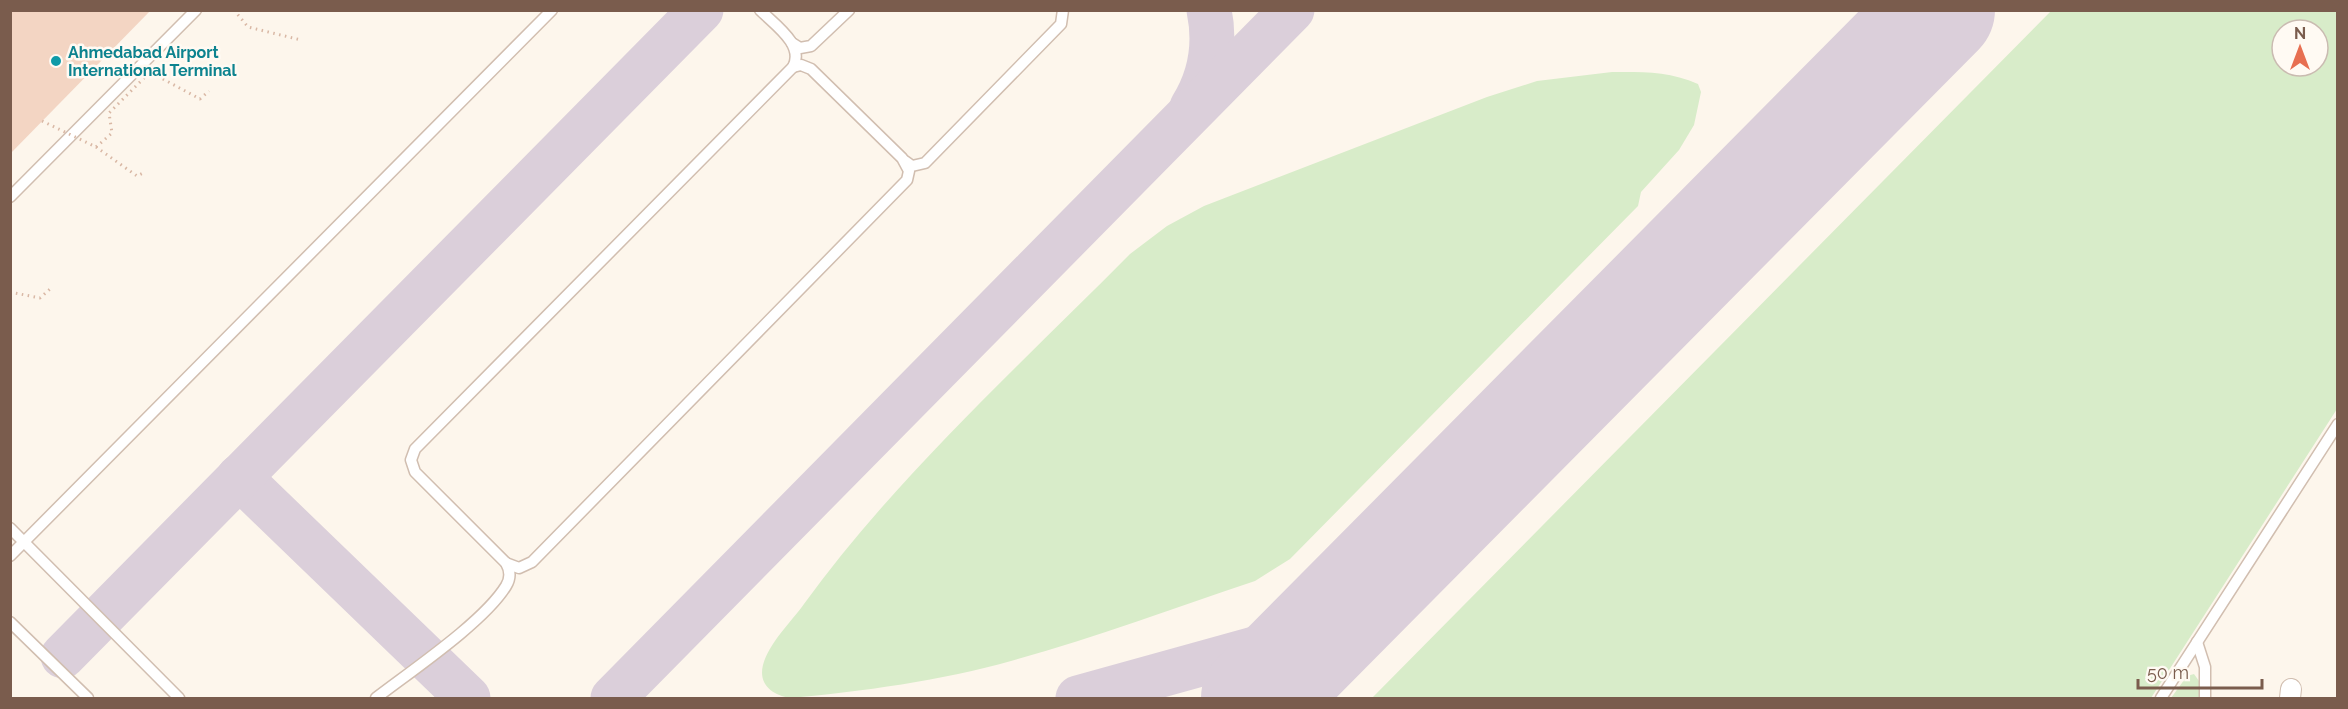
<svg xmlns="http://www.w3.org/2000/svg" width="2348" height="709" font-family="Raleway,sans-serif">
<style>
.green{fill:#d8ecc9;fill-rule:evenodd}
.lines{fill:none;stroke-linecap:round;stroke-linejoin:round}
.taxiway{stroke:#dbcfda;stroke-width:45}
.runway{stroke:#dbcfda;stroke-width:112}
.building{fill:#f3d5c3}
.service-casing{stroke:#d1beb0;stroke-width:13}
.minor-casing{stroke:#d1beb0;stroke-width:22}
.path{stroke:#d9b8a5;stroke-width:3;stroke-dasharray:1.5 4.5;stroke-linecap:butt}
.service{stroke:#fff;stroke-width:10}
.minor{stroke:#fff;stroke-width:20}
.path-bridge{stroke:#d9b8a5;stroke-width:3;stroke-dasharray:1.5 4.5;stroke-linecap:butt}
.culture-dot{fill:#0f9aa8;stroke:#fffaf3;stroke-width:2}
.labels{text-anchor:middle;stroke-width:5;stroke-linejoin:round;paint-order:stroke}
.culture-label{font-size:16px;font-weight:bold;fill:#0d838f;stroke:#fffaf3;text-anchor:start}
</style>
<rect width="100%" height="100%" fill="#fdf6ec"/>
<g class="green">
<path d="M2051,11H2337V409L2151,698H1372ZM2282,30H2318V66H2282Z"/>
<path d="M1612,72C1643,72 1669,71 1698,84L1701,92L1694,125L1679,150L1641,192L1638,206L1290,559L1255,581C1174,608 1094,638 1011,661C944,680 860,692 790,698C773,695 758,685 763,665C769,643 791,622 804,604C896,477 1019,366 1130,254L1167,226L1204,206L1487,97L1537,81Z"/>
<path d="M2194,674L2199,681L2200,698H2171L2187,676Z"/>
</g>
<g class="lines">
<g class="taxiway">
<path d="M1192,107C1210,78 1216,44 1209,10"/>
<path d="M239,477L468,698"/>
<path d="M63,656L701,10"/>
<path d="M613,698L1292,10"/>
<path d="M1078,698L1312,633L1341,613"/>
</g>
<path class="runway" d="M1257,698L1939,10"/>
</g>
<path class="building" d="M10,10H151L10,154Z"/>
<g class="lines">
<g class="service-casing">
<g id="service">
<path d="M792,43L800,48L811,46L849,10"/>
<path d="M905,161L912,166L925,163L1061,24L1063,10"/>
<path d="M10,197L196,10"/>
<path d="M10,528L179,698"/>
<path d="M10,556L552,10"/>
<path d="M506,563L519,568L532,562L907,180L909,171L902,158L811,69L801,65L793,67"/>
<path d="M10,622L88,698"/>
<path d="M2197,642L2205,667V698"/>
<path d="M376,698C411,671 484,622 506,586C511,578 510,570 506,563L415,472L411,460L415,449L793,67C805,45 775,25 760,10"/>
<path d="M2161,698L2338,424"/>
</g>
</g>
<g class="minor-casing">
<path id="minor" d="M2290,698L2291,689"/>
</g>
<g class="path">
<path d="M234,10L248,27L301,40"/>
<path d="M96,147L137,176L145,172"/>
<path d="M10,292L40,298L50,289"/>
</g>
<use href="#service" class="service"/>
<use href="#minor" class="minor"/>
<path class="path-bridge" d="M42,121L96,147L112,133L109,113L150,72L200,99L209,91"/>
</g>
<circle class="culture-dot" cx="56" cy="61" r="6"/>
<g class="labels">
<g class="culture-label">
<text x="68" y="58">Ahmedabad Airport<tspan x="68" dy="18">International Terminal</tspan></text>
</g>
</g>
<rect width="2348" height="709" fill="none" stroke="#7a5c4d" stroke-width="24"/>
<g transform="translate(2300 48)"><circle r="28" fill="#fffaf3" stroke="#cabbb1" stroke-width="1.5"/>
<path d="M0-4.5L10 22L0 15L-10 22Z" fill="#e76f51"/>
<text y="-9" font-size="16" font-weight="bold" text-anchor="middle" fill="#7a5c4d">N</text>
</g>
<path d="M2138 679v9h124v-9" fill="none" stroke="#7a5c4d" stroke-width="3"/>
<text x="2147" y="679" font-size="18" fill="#7a5c4d" stroke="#fffaf3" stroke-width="4.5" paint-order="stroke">50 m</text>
</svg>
